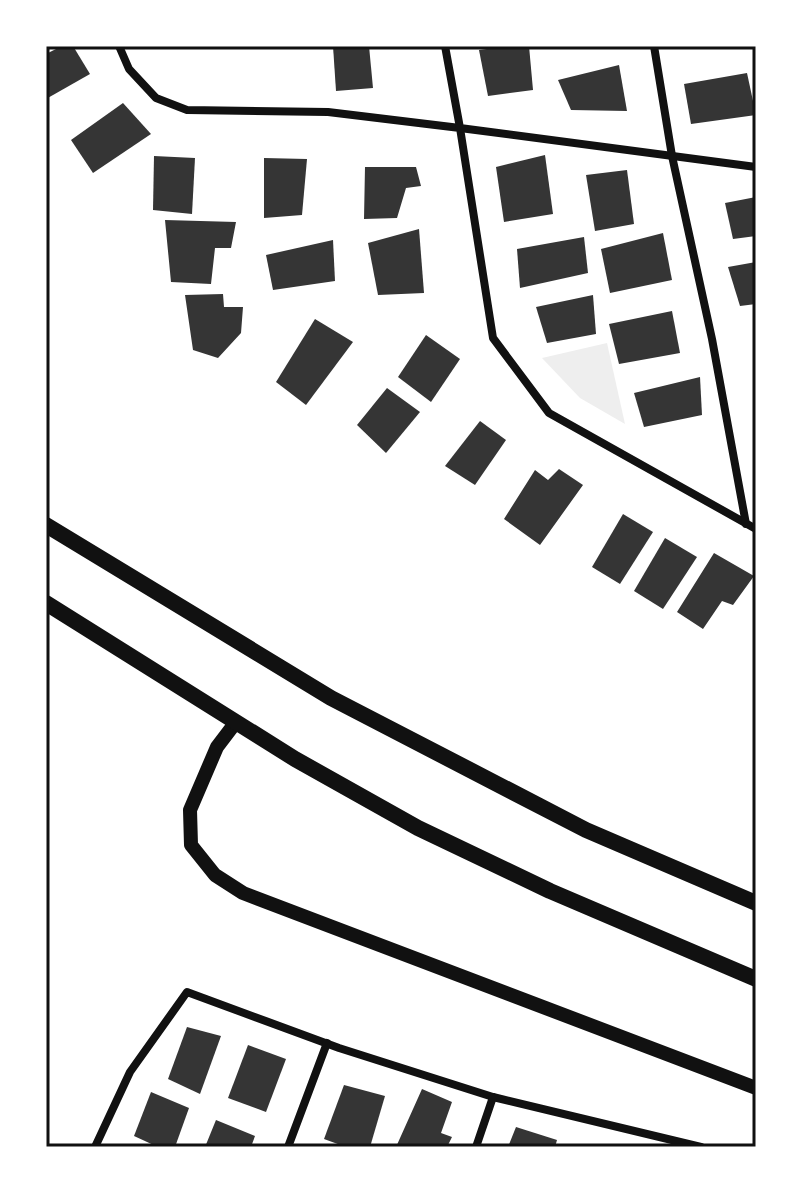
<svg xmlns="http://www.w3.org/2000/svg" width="802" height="1193" font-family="Rubik,sans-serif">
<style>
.green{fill:#eee}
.building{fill:#353535}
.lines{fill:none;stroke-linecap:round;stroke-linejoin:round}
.minor{stroke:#111;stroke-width:8}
.tertiary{stroke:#111;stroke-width:14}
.secondary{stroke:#111;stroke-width:16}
.neatline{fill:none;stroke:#111;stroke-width:3}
</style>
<rect width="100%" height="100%" fill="#fff"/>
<path class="green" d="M607,343L625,424L580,398L542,358Z"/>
<g class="building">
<path d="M62,46H73L90,74L46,99V54Z"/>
<path d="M333,46H369L373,88L336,91Z"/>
<path d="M510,46H529L533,90L488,96L479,50Z"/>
<path d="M619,65L627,111L571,110L558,80Z"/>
<path d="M747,73L756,115L691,124L684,84Z"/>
<path d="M123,103L151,134L93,173L71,140Z"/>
<path d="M545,155L553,214L504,222L496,167Z"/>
<path d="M154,156L195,158L192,214L153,210Z"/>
<path d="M264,158L307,159L302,215L264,218Z"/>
<path d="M365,167H416L421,186L406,188L397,218L364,219Z"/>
<path d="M627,170L634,224L595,231L586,175Z"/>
<path d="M756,197V236L733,239L725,203Z"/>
<path d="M165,220L236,222L231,248H215L211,284L171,282Z"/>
<path d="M419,229L424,293L378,295L368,243Z"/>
<path d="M663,233L672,280L610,293L601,249Z"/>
<path d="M584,237L588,273L520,288L517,249Z"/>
<path d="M333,240L335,281L273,290L266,255Z"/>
<path d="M756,262V304L740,306L728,267Z"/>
<path d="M223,294L224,307H243L241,333L218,358L193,350L185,295Z"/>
<path d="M593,295L596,334L547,343L536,307Z"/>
<path d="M672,311L680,353L619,364L609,324Z"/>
<path d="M315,319L353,342L306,405L276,382Z"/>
<path d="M426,335L460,359L431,402L398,377Z"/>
<path d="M700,377L702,415L644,427L634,393Z"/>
<path d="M387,388L420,412L386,453L357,425Z"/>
<path d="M480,421L506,440L475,485L445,466Z"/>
<path d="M559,469L583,485L540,545L504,519L535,470L548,480Z"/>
<path d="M623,514L653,532L620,584L592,567Z"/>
<path d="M665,538L697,557L663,609L634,591Z"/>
<path d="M714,553L754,576L733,605L722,601L703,629L677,612Z"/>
<path d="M187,1027L221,1036L200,1094L168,1079Z"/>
<path d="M248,1045L286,1059L266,1112L228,1098Z"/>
<path d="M344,1085L385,1096L370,1147H346L324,1139Z"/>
<path d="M422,1089L452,1102L441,1133L452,1137L447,1147H396Z"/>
<path d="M151,1092L189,1108L175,1147H158L134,1136Z"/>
<path d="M216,1120L255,1136L251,1147H205Z"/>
<path d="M516,1127L557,1140L555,1147H508Z"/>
</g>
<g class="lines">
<g class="minor">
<path d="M119,46L129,69L156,98L187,110L328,112L460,128L493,338L549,413L756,529"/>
<path d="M445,46L460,128L756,167"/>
<path d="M654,46L672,156L712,339L746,524"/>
<path d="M95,1147L130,1072L187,992L339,1048L493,1097L701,1147"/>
<path d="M288,1147L327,1043"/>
<path d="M476,1147L493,1097"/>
</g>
<path class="tertiary" d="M236,722L217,747L190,810L191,845L215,875L243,893L756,1088"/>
<g class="secondary">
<path d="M46,525L331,698L586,830L756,903"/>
<path d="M46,603L295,759L418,828L550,891L756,979"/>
</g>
</g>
<rect width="802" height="1193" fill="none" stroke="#ffffff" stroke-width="96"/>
<rect x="48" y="48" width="706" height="1097" class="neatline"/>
</svg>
